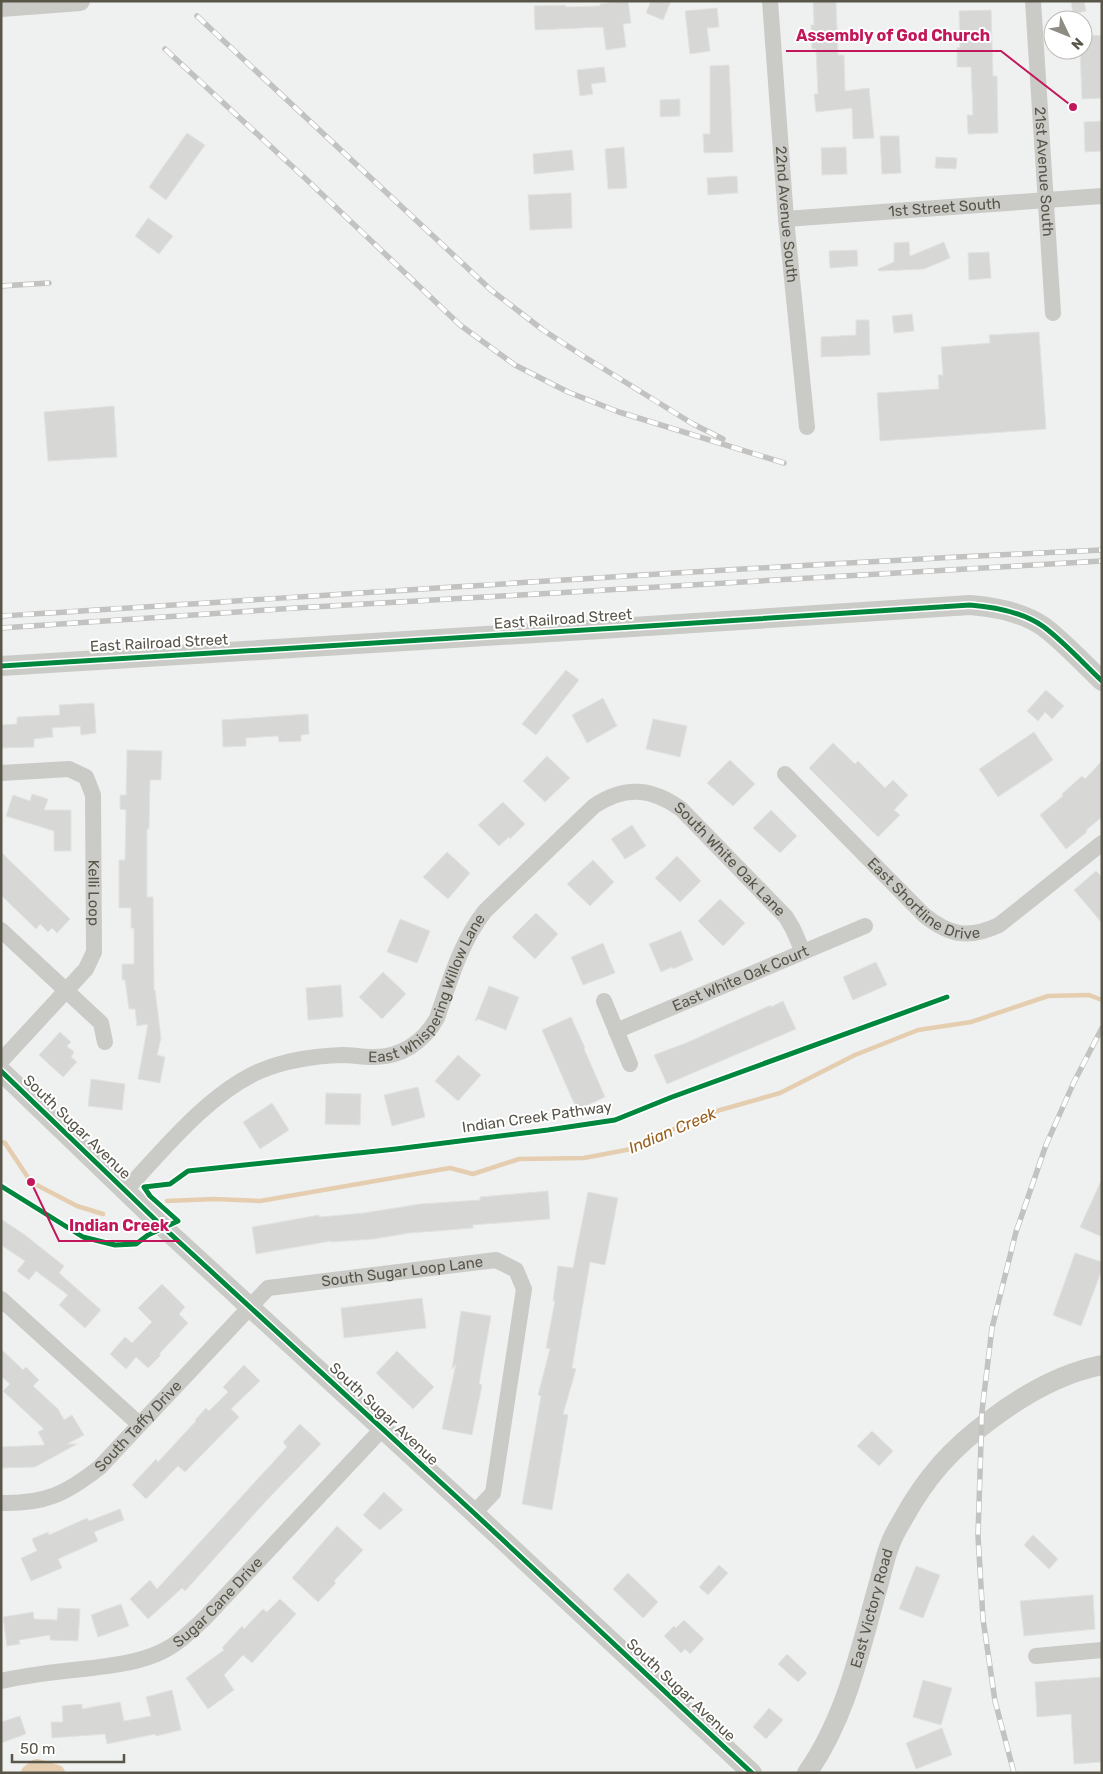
<svg xmlns="http://www.w3.org/2000/svg" width="1103" height="1774" font-family="Rubik,sans-serif">
<style>
.lines{fill:none;stroke-linecap:round;stroke-linejoin:round}
.stream{stroke:#e5cdb0;stroke-width:4.5}
.canal{stroke:#e5cdb0;stroke-width:16}
.building{fill:#d7d8d6;stroke:#e2e2e1}
.minor{stroke:#cacac7;stroke-width:16}
.tertiary{stroke:#cacac7;stroke-width:20}
.rail-casing{stroke:#c2c2c0;stroke-width:5.5}
.rail{stroke:#fff;stroke-width:4;stroke-dasharray:11;stroke-linecap:butt}
.cycleway-casing{stroke:#fff;stroke-width:8}
.cycleway{stroke:#00873e;stroke-width:5}
.labels{text-anchor:middle;stroke-width:4;stroke-linejoin:round;paint-order:stroke}
.street-label{font-size:15px;fill:#595649;stroke:#fff}
.water-label{font-size:16px;font-style:italic;fill:#98601d;stroke:#fff}
.leader{fill:none;stroke:#c2185b;stroke-width:2}
.callout-dot{fill:#c2185b;stroke:#fff;stroke-width:2}
.callout-label{font-size:16px;text-anchor:middle;font-weight:bold;fill:#c2185b;stroke:#fff;stroke-width:4;stroke-linejoin:round;paint-order:stroke}
</style>
<rect width="100%" height="100%" fill="#eff0f0"/>
<g class="lines">
<g class="stream">
<path d="M1,1142L5,1143L31,1182L77,1206L103,1214"/>
<path d="M167,1201L214,1199L260,1201L450,1168L473,1174L519,1159L584,1158L631,1149L706,1114L780,1093L855,1055L918,1030L971,1022L1048,996L1089,995L1102,1000"/>
</g>
<path class="canal" d="M29,1773L37,1767L57,1773"/>
</g>
<g class="building">
<path d="M621,1H628L631,23L623,24L626,47L606,50L603,27L535,30L534,6L565,5L566,7L600,6V4Z"/>
<path d="M651,1H671L663,20L646,13Z"/>
<path d="M813,1H836L838,55H844L845,91L869,88L874,138L853,139L852,108L816,112L814,94H818L816,49H812L811,25H814Z"/>
<path d="M1071,1H1084L1086,11L1073,14Z"/>
<path d="M717,8L719,27L707,28L710,51L690,54L685,11Z"/>
<path d="M991,10L993,76H997L998,133L968,134L967,115H973L971,67H957V48L960,47L959,11Z"/>
<path d="M1083,34L1102,36V98L1082,99L1080,50H1083Z"/>
<path d="M729,65L733,152L704,153L703,134H710V66Z"/>
<path d="M604,67L606,82L591,84L593,94L580,96L577,70Z"/>
<path d="M680,99V116L660,117V100Z"/>
<path d="M1102,121V151L1085,152L1084,122Z"/>
<path d="M187,133L205,145L166,200L149,187Z"/>
<path d="M880,136H899L901,173L882,174Z"/>
<path d="M624,147L627,188L608,189L605,149Z"/>
<path d="M846,147L847,174L822,175L821,148Z"/>
<path d="M572,150L574,170L534,174L533,154Z"/>
<path d="M936,157L957,158L956,169L935,168Z"/>
<path d="M737,176L738,193L708,195L707,178Z"/>
<path d="M571,193L572,228L530,230L528,195Z"/>
<path d="M148,218L173,236L159,254L135,236Z"/>
<path d="M909,242L910,256L944,242L950,258L924,269L879,271L878,269L894,262V243Z"/>
<path d="M857,250L858,266L830,268L829,251Z"/>
<path d="M989,252L991,278L969,280L968,253Z"/>
<path d="M912,314L914,331L894,333L892,316Z"/>
<path d="M856,320H869L870,355L821,357V337L856,335Z"/>
<path d="M1039,332L1046,429L880,441L877,393L939,389L938,375H943L941,347L990,343L989,335Z"/>
<path d="M114,406L117,457L48,461L44,412Z"/>
<path d="M566,670L579,680L536,735L522,724Z"/>
<path d="M1046,690L1064,706L1052,719L1045,712L1038,721L1027,711Z"/>
<path d="M603,698L617,726L587,743L572,715Z"/>
<path d="M94,703L96,733L81,735L80,726L52,728L53,737L34,739V747L1,748V725L17,724V717L60,715L59,705Z"/>
<path d="M308,714L309,734L301,735V741L279,742L278,736L246,738V746L223,747L222,720Z"/>
<path d="M653,719L687,726L680,757L646,749Z"/>
<path d="M1034,732L1053,760L998,797L979,769Z"/>
<path d="M833,743L855,764L858,761L885,788L893,780L908,795L894,810L900,815L878,837L809,768Z"/>
<path d="M127,750L162,751L161,780H150L149,829H147V897H153L154,990H155L161,1038L157,1055L165,1057L160,1083L138,1079L148,1024L137,1026L135,1009H129L125,980H122V964H134V928H131V908H119V860H125L126,810L120,809V795H126Z"/>
<path d="M547,756L570,778L545,802L523,781Z"/>
<path d="M730,760L755,784L733,806L707,783Z"/>
<path d="M1102,761V817L1086,830L1087,832L1066,849L1040,815L1063,796L1062,794L1082,776L1085,779Z"/>
<path d="M32,794L48,799L44,810H71V851H54V831L6,816L13,795L30,801Z"/>
<path d="M503,802L525,824L510,839L509,837L499,846L478,825Z"/>
<path d="M771,810L797,836L780,853L753,828Z"/>
<path d="M632,825L646,846L625,859L611,839Z"/>
<path d="M1,852L70,919L57,933L52,928L48,932L40,924L36,929L1,895Z"/>
<path d="M447,852L470,873L448,899L423,877Z"/>
<path d="M677,856L701,881L680,902L655,878Z"/>
<path d="M593,860L614,882L590,906L567,884Z"/>
<path d="M1096,871L1102,877V923L1074,890Z"/>
<path d="M720,899L745,923L723,946L698,921Z"/>
<path d="M536,913L558,934L535,959L512,937Z"/>
<path d="M400,919L430,931L417,963L387,952Z"/>
<path d="M681,931L693,960L673,969L672,967L661,972L649,944Z"/>
<path d="M603,943L615,973L583,985L571,957Z"/>
<path d="M876,962L887,985L853,1000L843,977Z"/>
<path d="M383,972L406,994L382,1019L359,997Z"/>
<path d="M341,985L343,1017L308,1020L306,988Z"/>
<path d="M489,986L519,997L506,1030L478,1019L475,1021Z"/>
<path d="M783,1001L796,1029L667,1084L654,1055L686,1043L771,1005V1007Z"/>
<path d="M571,1017L585,1048L584,1049L605,1097L577,1110L542,1030Z"/>
<path d="M60,1032L71,1042L67,1046L74,1052L71,1057L77,1062L63,1077L39,1055Z"/>
<path d="M458,1055L481,1075L458,1101L435,1081Z"/>
<path d="M91,1079L125,1084L122,1110L88,1106Z"/>
<path d="M418,1087L425,1117L392,1126L384,1095Z"/>
<path d="M326,1093L361,1094L360,1125L325,1124Z"/>
<path d="M272,1103L289,1130L260,1149L243,1122Z"/>
<path d="M1102,1179V1237L1080,1227Z"/>
<path d="M548,1191L550,1219L473,1225V1228L410,1233L373,1239L331,1242V1241L256,1254L252,1227L319,1215V1217L364,1213L420,1204L480,1200V1197Z"/>
<path d="M588,1192L618,1198L605,1265L590,1262L572,1368L576,1369L563,1414L568,1415L552,1510L522,1504L541,1396L538,1395L550,1349L546,1348L555,1301H553L558,1266L573,1268Z"/>
<path d="M1,1219L25,1235L64,1266L59,1273L101,1310L85,1328L59,1305L68,1295L36,1271L29,1280L17,1271L25,1261L1,1245Z"/>
<path d="M1075,1253L1102,1262V1269L1081,1326L1053,1315Z"/>
<path d="M162,1284L185,1307L179,1314L188,1323L159,1354L161,1355L148,1368L136,1357L126,1369L110,1354L125,1337L132,1343L152,1322L138,1308Z"/>
<path d="M422,1298L426,1328L344,1338L341,1308Z"/>
<path d="M461,1311L491,1316L479,1384L482,1385L472,1435L442,1429L456,1364L452,1369Z"/>
<path d="M1,1349L23,1370L26,1367L39,1380L33,1386L58,1409L64,1420L72,1415L84,1435L67,1444H77L35,1467L1,1468V1447L45,1445L38,1432L44,1429L3,1391L10,1384L1,1376Z"/>
<path d="M397,1351L434,1387L413,1409L376,1373Z"/>
<path d="M244,1365L260,1381L231,1409L239,1417L185,1472L178,1466L146,1499L132,1485L156,1459L158,1462L196,1421L195,1420L206,1408L209,1411L228,1392L223,1387Z"/>
<path d="M300,1424L321,1444L266,1501L185,1591L182,1588L148,1619L130,1599L150,1580L157,1589L287,1447L283,1442Z"/>
<path d="M872,1431L893,1451L879,1466L857,1446Z"/>
<path d="M384,1492L403,1510L380,1530L363,1515Z"/>
<path d="M120,1509L124,1520L94,1532L98,1541L58,1559L62,1568L31,1581L21,1558L37,1551L32,1539L48,1532L49,1535L87,1518L89,1521Z"/>
<path d="M337,1526L363,1550L334,1581L336,1583L318,1602L292,1578Z"/>
<path d="M1033,1535L1058,1559L1049,1569L1024,1545Z"/>
<path d="M719,1565L728,1573L708,1595L699,1587Z"/>
<path d="M916,1566L940,1575L923,1618L899,1609Z"/>
<path d="M628,1573L658,1602L643,1618L613,1589Z"/>
<path d="M1093,1595L1095,1629L1024,1636L1020,1601Z"/>
<path d="M280,1599L296,1614L252,1663L243,1655L224,1675L234,1690L208,1709L186,1678L224,1650L222,1648L242,1626L244,1629L263,1609L267,1612Z"/>
<path d="M121,1604L129,1626L98,1637L91,1615Z"/>
<path d="M58,1608L80,1609L78,1641L50,1640V1635L19,1640L20,1644L7,1646L3,1617L33,1612L34,1619L57,1620Z"/>
<path d="M684,1620L704,1639L690,1654L685,1649L681,1653L664,1636L674,1626L676,1628Z"/>
<path d="M787,1654L807,1673L798,1682L778,1664Z"/>
<path d="M1102,1677V1762L1074,1764L1071,1714L1037,1717L1035,1682Z"/>
<path d="M923,1680L952,1688L941,1725L913,1717Z"/>
<path d="M172,1690L181,1730L156,1736L155,1734L107,1744L105,1734L52,1738L51,1722H63L62,1706L82,1704V1709L120,1702L124,1721L151,1716L146,1697Z"/>
<path d="M769,1708L783,1720L766,1739L753,1727Z"/>
<path d="M20,1716L26,1734L1,1743V1722Z"/>
<path d="M942,1728L952,1755L916,1769L906,1743Z"/>
</g>
<g class="lines">
<g class="minor">
<path id="s1" d="M770,1L786,219L807,427"/>
<path id="s2" d="M1033,1L1053,313"/>
<path id="s3" d="M786,219L1102,196"/>
<path id="s4" d="M1,773L69,769L86,777L93,795L94,952L86,969L1,1061"/>
<path id="s5" d="M785,774L924,915C950,936 969,939 999,925L1102,843"/>
<path d="M1,930L101,1023L105,1042"/>
<path d="M604,1001L630,1064"/>
<path id="s6" d="M616,1031L865,926"/>
<path id="s7" d="M125,1191C163,1150 209,1093 260,1071C286,1060 314,1056 342,1055C352,1055 362,1057 372,1057C400,1058 424,1042 437,1018C450,981 460,943 485,911L594,806C625,785 652,788 681,809L786,917L793,929L803,952"/>
<path d="M1,1299L139,1424"/>
<path id="s8" d="M1,1503C45,1504 66,1494 100,1467L268,1288L496,1260L516,1270L524,1289L493,1493L474,1513"/>
<path d="M1036,1656L1102,1650"/>
<path id="s9" d="M1,1681C31,1674 62,1671 92,1668C116,1665 141,1662 163,1651C179,1643 192,1630 205,1618L382,1429"/>
</g>
<g class="tertiary">
<path d="M1,7L80,1"/>
<path d="M1,666L617,628L970,605C995,607 1023,612 1044,627C1065,643 1083,663 1102,681"/>
<path d="M1,1071L164,1228L474,1513L752,1773"/>
<path id="s10" d="M807,1773C846,1718 860,1650 878,1586C882,1572 885,1556 891,1542C894,1534 899,1526 903,1519C926,1477 952,1448 990,1420C1023,1395 1061,1373 1102,1365"/>
</g>
<g class="rail-casing">
<g id="rail">
<path d="M197,16L491,290L543,330L583,356L693,424L723,439"/>
<path d="M165,49L307,180L460,325L515,365L568,392L619,412L784,463"/>
<path d="M1,286L49,283"/>
<path d="M1,616C368,593 735,567 1102,550"/>
<path d="M1,628L296,608L1102,561"/>
<path d="M1014,1773L995,1701L983,1619L978,1536L982,1411L992,1328L1016,1232L1046,1145L1074,1082L1102,1028"/>
</g>
</g>
<use href="#rail" class="rail"/>
<g class="cycleway-casing">
<g id="cycleway">
<path d="M1,666L617,628L970,605C995,607 1023,612 1044,627C1065,643 1083,663 1102,681"/>
<path d="M1,1071L164,1228L474,1513L752,1773"/>
<path d="M1,1186L83,1237L115,1245L136,1244L148,1235L178,1221L150,1196L144,1187L170,1184L188,1171L396,1149L548,1130L615,1120L672,1097L947,997"/>
</g>
</g>
<use href="#cycleway" class="cycleway"/>
</g>
<g class="labels">
<g class="street-label">
<text dy="5" stroke="none"><textPath href="#s2" startOffset="171">21st Avenue South</textPath></text>
<text dy="5" stroke="none"><textPath href="#s3" startOffset="159">1st Street South</textPath></text>
<text dy="5" stroke="none"><textPath href="#s1" startOffset="214">22nd Avenue South</textPath></text>
<text transform="translate(563 619) rotate(-4)" y="5">East Railroad Street</text>
<text transform="translate(159 643) rotate(-3)" y="5">East Railroad Street</text>
<text dy="5" stroke="none"><textPath href="#s7" startOffset="809">South White Oak Lane</textPath></text>
<text dy="5" stroke="none"><textPath href="#s4" startOffset="204">Kelli Loop</textPath></text>
<text dy="5" stroke="none"><textPath href="#s5" startOffset="190">East Shortline Drive</textPath></text>
<text dy="5" stroke="none"><textPath href="#s6" startOffset="135">East White Oak Court</textPath></text>
<text dy="5" stroke="none"><textPath href="#s7" startOffset="390">East Whispering Willow Lane</textPath></text>
<text transform="translate(537 1117) rotate(-8)" y="5">Indian Creek Pathway</text>
<text transform="translate(77 1127) rotate(44)" y="5">South Sugar Avenue</text>
<text dy="5" stroke="none"><textPath href="#s8" startOffset="489">South Sugar Loop Lane</textPath></text>
<text transform="translate(384 1414) rotate(43)" y="5">South Sugar Avenue</text>
<text dy="5" stroke="none"><textPath href="#s8" startOffset="164">South Taffy Drive</textPath></text>
<text dy="5" stroke="none"><textPath href="#s9" startOffset="239">Sugar Cane Drive</textPath></text>
<text dy="5" stroke="none"><textPath href="#s10" startOffset="178">East Victory Road</textPath></text>
<text transform="translate(681 1690) rotate(43)" y="5">South Sugar Avenue</text>
</g>
<g class="water-label">
<text transform="translate(672 1130) rotate(-23)" y="6">Indian Creek</text>
</g>
</g>
<path class="leader" d="M1073 107L1001 51H786M31 1182L59 1241H179"/>
<g class="callout-dot">
<circle cx="1073" cy="107" r="5"/>
<circle cx="31" cy="1182" r="5"/>
</g>
<g class="callout-label">
<text x="893" y="41">Assembly of God Church</text>
<text x="119" y="1231">Indian Creek</text>
</g>
<rect width="1103" height="1774" fill="none" stroke="#595649" stroke-width="5"/>
<g transform="translate(1068 35) rotate(133)"><circle r="24" fill="#ffffff" stroke="#bdbbb6"/>
<path d="M0-4L9 19L0 12L-9 19Z" fill="#8e8c83"/>
<text y="-8" font-size="14" font-weight="bold" text-anchor="middle" fill="#595649">N</text>
</g>
<path d="M12 1754v8h112v-8" fill="none" stroke="#595649" stroke-width="2.5"/>
<text x="20" y="1754" font-size="15" fill="#595649" stroke="#ffffff" stroke-width="4" paint-order="stroke">50 m</text>
</svg>
